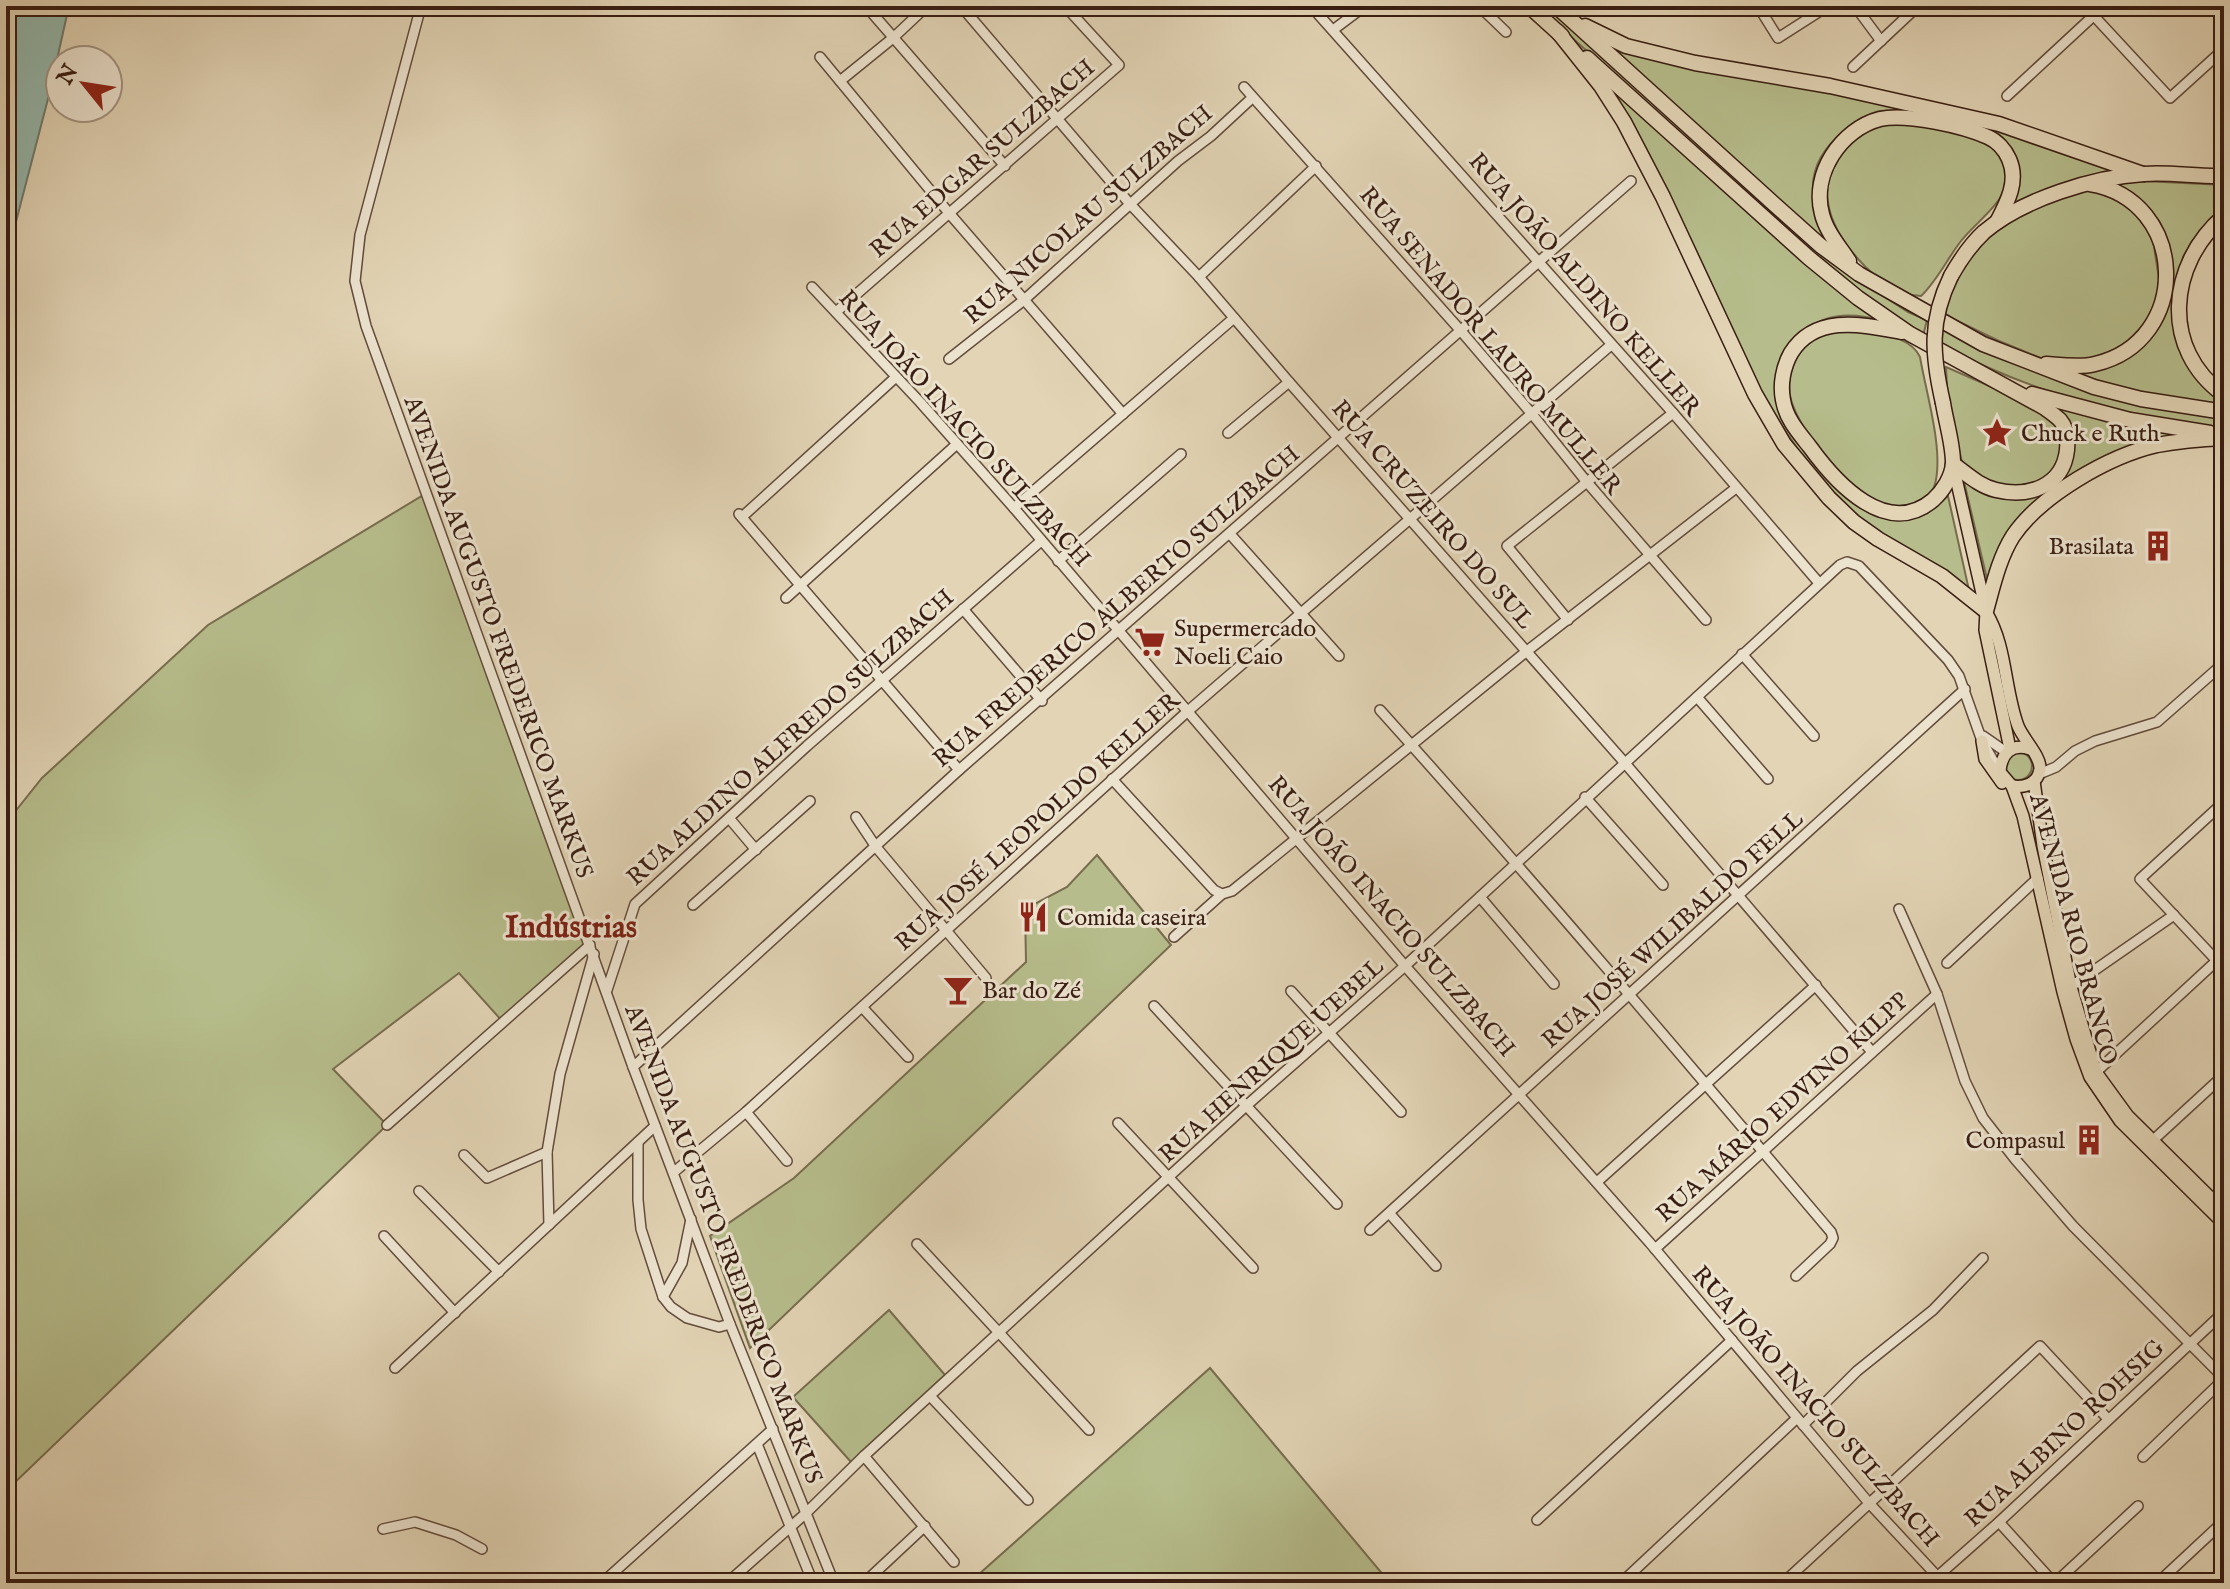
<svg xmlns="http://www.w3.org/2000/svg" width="2230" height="1589" font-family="'IM FELL English',serif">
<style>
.green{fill:#b6bc8b;stroke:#776c4e;stroke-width:2}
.water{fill:#95b8ad;stroke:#707a6f;stroke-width:2}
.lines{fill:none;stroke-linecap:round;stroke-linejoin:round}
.minor-casing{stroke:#624b3b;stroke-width:12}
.major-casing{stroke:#381d12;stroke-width:14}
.highway-casing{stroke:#381d12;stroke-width:17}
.minor{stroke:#ece3cf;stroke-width:9}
.major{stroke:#e2d4b5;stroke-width:11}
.highway{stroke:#e2d4b5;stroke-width:14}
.highway-bridge-casing{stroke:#381d12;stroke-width:17;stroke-linecap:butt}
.highway-bridge{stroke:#e2d4b5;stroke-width:14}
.labels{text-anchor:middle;stroke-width:6;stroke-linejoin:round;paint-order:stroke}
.street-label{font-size:24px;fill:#381d12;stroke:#ece3cf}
.poi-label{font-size:24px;fill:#381d12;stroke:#ece3cf;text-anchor:start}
.district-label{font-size:32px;font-weight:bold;fill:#7a1f14;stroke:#ece3cf}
</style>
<rect width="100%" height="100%" fill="#e2d4b5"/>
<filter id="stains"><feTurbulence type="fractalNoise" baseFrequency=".0025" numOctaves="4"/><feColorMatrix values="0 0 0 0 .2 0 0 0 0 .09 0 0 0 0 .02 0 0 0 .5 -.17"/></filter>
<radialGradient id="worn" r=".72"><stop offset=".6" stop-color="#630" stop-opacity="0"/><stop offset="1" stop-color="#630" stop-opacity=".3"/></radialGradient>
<g class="green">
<path d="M1537,6H1549L1838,266L1908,312L1927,320L1923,336L1863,295L1800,244Z"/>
<path d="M1605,45L1989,123L2067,155L2123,173L2009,209L2005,147C1966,131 1924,108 1881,111C1867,113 1854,123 1843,132C1800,167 1810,203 1830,248Z"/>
<path d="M1602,77L1884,321C1859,314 1824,310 1806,333C1795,347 1786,374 1778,391L1856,504C1862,507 1867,512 1873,515C1895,524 1932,511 1948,496L1969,590L1855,518L1812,470L1769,407Z"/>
<path d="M1883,123C1917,124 2021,128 2007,183C2000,207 1976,222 1961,241C1947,259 1937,281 1921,296C1898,296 1874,277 1859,260C1812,208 1815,153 1883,123Z"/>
<path d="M2143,181L2224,185V210L2192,241L2183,257L2176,288L2188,362L2195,377L2224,400V407C2169,398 2117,390 2065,369L2143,342L2169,268L2132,197L2115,184Z"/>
<path d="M2089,188L2124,199L2152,234L2160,285L2151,318L2121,348L2079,362L2043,359L1999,341L1945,315C1942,303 1950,291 1956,281C1974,247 2005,218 2041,202C2055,195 2073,193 2089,188Z"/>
<path d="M1861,329C1881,334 1911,337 1920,357C1926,393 1944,450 1935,484C1929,505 1896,514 1878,505C1848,491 1803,434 1792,403C1783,378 1796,348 1819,335C1829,329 1849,330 1861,329Z"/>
<path d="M1942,329L1979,348L2224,417V428C2121,418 2031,392 1939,344Z"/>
<path d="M1946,367L2010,395L2053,420L2063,440L2060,462L2048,478L2027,487L1987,483L1962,462L1948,405Z"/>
<path d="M2047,402L2210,437L2123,451L2000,545L1987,579L1963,477L2028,496L2073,454Z"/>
<path d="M425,494L590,945L503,1022L459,973L333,1069L387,1125L6,1491V823L42,778L208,625Z"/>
<circle cx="2018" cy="766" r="14"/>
<path d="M1097,855L1171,945L750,1348L710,1236L794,1178L1026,962L1025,909L1067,887Z"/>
<path d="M889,1310L945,1375L851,1462L793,1397Z"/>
<path d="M1210,1368L1390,1583H969Z"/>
</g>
<path class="water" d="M6,6H69L49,95L6,260Z"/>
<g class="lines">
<g class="minor-casing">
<g id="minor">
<path d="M421,6L360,235L355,281L366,326L633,1067L730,1324L834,1583"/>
<path d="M866,6L1005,166"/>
<path d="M961,6L1130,204L1199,277L1289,382L1624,762L1872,1052"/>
<path d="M1479,6L1506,32"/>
<path d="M1758,6L1778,38L1828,6"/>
<path d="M1855,6L1881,41"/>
<path d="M1318,14L1673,413L1819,583"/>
<path d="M2094,16L2170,98L2224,49"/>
<path d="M1333,30L1365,6"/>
<path d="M820,57L949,213L1123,414"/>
<path d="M1853,67L1918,6"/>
<path d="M840,81L893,38L927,6"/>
<path d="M1244,87L1461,331L1532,414L1586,481L1706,620"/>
<path d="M2007,96L2104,6"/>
<path d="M1199,277L1316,166"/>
<path d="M812,287L920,402L1014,508L1405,966L1650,1243L1869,1503L1937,1576"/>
<path d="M836,312L1119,65L1065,6"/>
<path d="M949,359L1024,300L1178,161L1211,136L1252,98"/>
<path d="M1228,433L1289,382"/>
<path d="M1014,508L1234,318"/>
<path d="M739,514L959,770"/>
<path d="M742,517L896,377"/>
<path d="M1230,534L1339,656"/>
<path d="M1058,561L1181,454"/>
<path d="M786,598L957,444"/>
<path d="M963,609L1042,701"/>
<path d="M1568,620L1507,546L1673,413"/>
<path d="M1742,654L1814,736"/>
<path d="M1697,697L1768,779"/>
<path d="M1380,710C1534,881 1682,1056 1831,1232L1833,1238L1830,1244L1796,1276"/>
<path d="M1983,736L2006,752"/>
<path d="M2039,774L2056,767L2075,751L2095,741L2157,722L2224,663"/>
<path d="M1112,779L1214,890L1222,894L1232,891L1527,651L1736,488"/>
<path d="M1585,797L1663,885"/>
<path d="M856,817L876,847L986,978"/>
<path d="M729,818L756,850"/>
<path d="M1480,897L1554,984"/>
<path d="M693,905L810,801"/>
<path d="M1899,909L1937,994L1965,1081L1983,1118L2015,1159L2073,1226L2224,1378"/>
<path d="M1174,937L1222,894"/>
<path d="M2217,961L2140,879L2224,802"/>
<path d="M1947,963L2038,878"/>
<path d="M607,990L635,904L807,746L1041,541"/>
<path d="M2066,990L2174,915"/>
<path d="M1291,991L1401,1112"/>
<path d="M1154,1006L1337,1204"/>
<path d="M862,1007L908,1057"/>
<path d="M633,1067L959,770L1631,181"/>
<path d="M2094,1074L2224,954"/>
<path d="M746,1112L787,1161"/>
<path d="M1118,1123L1253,1268"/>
<path d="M387,1125L590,945"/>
<path d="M638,1142V1200L641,1229L663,1297L671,1307L687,1318L719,1327L730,1324"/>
<path d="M2150,1143L2224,1075"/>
<path d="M464,1155L487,1178L547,1152"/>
<path d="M674,1172L746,1112L1188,711L1611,345"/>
<path d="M1597,1182L1816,985"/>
<path d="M419,1191L499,1272"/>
<path d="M1390,1214L1436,1266"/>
<path d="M549,1225L547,1152L560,1074L594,954"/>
<path d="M1370,1230L1965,689"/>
<path d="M384,1236L455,1313"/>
<path d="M917,1244L1089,1430"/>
<path d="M1655,1249L1937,994"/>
<path d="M663,1297L682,1263L691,1219"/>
<path d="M395,1368L655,1126"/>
<path d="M930,1396L1028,1500"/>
<path d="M1803,1425L1857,1371L1933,1310L1983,1258"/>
<path d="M757,1444L813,1583"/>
<path d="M864,1456L954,1562"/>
<path d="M2143,1457L2224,1379"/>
<path d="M1537,1520L1732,1340"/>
<path d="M1999,1522L2054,1583"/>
<path d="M383,1529L415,1522L456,1535L482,1549"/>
<path d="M2165,1576L2224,1521"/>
<path d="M602,1583L773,1429"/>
<path d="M727,1583L805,1514L864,1456L1246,1106L1405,966L1840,565L1847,562L1859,566L1948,660L1959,676L1982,741L1998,769"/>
<path d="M864,1583L925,1526"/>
<path d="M1621,1583L1797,1418"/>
<path d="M1783,1583L2040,1346L2108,1419"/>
<path d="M1930,1583L1999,1522L2224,1312"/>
<path d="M2055,1583L2138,1506"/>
</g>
</g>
<g class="major-casing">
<g id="major">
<path d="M1953,465L1986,611L1985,630L2010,749"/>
<path d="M1986,612C2007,646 2004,688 2018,726C2023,739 2041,756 2040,769C2038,784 2024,788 2012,786"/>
<path d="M1982,741L1985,759L2002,783"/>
<path d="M2030,749C2011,743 2001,754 2000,772L2012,786L2023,816L2063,992L2076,1039L2090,1077L2120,1121L2224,1224"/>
<path d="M2034,781L2043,846L2071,987L2096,1072L2128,1116L2224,1211"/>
</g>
</g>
<g class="highway-casing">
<g id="highway">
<path d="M1529,6L1562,36"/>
<path d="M1556,6L1774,204L1821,246L1859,274L1983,344L2094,387L2141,399L2224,412"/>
<path d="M1585,26L1626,46L1695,63L1830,86L1999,124L2143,174"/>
<path d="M1558,32L1601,86L1624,122L1663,197L1755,394L1784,444L1829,498L1854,522L1878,539L1942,576L1986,611C1993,586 1999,558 2013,536C2041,495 2109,456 2157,445C2179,441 2202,439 2224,438"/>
<path d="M1587,58L1809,258L1858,298L1910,334L2045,408C2050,412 2056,416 2060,420C2067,428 2068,439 2067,450C2063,486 2029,498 1996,490C1979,486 1967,474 1953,464"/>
<path d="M2224,216C2168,264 2160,349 2224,395"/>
<path d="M1849,261C1839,246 1826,231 1822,214C1811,174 1841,129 1880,119C1906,113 1964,126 1988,137C1997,141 2005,150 2009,159C2019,181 2007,203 1997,222"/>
<path d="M1951,276C1960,260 1970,245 1984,232C2023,199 2094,177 2144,174C2171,172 2197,177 2224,176"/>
<path d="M1902,332C1864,325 1816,313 1791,353C1783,367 1780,385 1783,400C1786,419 1799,433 1810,447C1836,483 1887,539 1933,500C1943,491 1952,477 1953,463C1953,444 1946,422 1943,403"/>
<path d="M2046,364C2061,365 2080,368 2095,364C2193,341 2188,200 2090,184"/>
<path d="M2032,394L2130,420L2210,433"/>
</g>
</g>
<use href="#minor" class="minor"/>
<use href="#major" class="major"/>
<use href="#highway" class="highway"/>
<g class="highway-bridge-casing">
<path id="highway-bridge" d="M1943,403C1932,355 1929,321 1951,276"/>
</g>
<use href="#highway-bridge" class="highway-bridge"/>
</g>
<defs>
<g id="sight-bare" transform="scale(2.4)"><path d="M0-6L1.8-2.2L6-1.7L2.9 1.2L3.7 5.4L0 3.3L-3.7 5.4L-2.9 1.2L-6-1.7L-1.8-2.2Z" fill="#8f2418" stroke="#ece3cf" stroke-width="2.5" paint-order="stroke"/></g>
<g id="building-bare" transform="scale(2.4)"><path d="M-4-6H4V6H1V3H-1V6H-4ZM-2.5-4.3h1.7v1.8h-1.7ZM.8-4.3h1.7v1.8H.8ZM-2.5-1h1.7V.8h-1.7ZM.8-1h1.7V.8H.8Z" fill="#8f2418" stroke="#ece3cf" stroke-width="2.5" paint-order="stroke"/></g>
<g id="supermarket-bare" transform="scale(2.4)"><path d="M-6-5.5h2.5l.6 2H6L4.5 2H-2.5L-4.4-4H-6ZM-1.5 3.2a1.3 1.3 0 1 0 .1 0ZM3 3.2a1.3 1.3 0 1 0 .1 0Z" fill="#8f2418" stroke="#ece3cf" stroke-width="2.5" paint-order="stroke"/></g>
<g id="restaurant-bare" transform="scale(2.4)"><path d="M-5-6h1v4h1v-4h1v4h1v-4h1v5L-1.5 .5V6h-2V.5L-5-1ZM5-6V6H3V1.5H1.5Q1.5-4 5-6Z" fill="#8f2418" stroke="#ece3cf" stroke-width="2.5" paint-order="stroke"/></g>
<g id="bar-bare" transform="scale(2.4)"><path d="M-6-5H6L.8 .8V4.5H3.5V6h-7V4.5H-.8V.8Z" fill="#8f2418" stroke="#ece3cf" stroke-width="2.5" paint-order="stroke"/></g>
</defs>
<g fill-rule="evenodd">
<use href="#sight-bare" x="1997" y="433"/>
<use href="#building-bare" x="2158" y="546"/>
<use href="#supermarket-bare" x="1150" y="642"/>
<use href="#restaurant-bare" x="1033" y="917"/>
<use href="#bar-bare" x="958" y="990"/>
<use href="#building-bare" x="2089" y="1140"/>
</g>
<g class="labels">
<g class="street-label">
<text transform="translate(982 158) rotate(-41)" y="8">RUA EDGAR SULZBACH</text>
<text transform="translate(1088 214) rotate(-41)" y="8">RUA NICOLAU SULZBACH</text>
<text transform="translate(1585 284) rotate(49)" y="8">RUA JOÃO ALDINO KELLER</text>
<text transform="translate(1491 340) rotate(50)" y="8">RUA SENADOR LAURO MULLER</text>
<text transform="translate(965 428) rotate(48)" y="8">RUA JOÃO INACIO SULZBACH</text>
<text transform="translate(1433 514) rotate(49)" y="8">RUA CRUZEIRO DO SUL</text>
<text transform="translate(1116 606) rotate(-41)" y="8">RUA FREDERICO ALBERTO SULZBACH</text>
<text transform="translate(499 637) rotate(70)" y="8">AVENIDA AUGUSTO FREDERICO MARKUS</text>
<text transform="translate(790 737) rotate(-42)" y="8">RUA ALDINO ALFREDO SULZBACH</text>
<text transform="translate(1037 821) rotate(-42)" y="8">RUA JOSÉ LEOPOLDO KELLER</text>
<text transform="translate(1392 916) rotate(49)" y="8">RUA JOÃO INACIO SULZBACH</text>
<text transform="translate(1672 929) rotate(-42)" y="8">RUA JOSÉ WILIBALDO FELL</text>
<text transform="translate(2074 929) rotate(75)" y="8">AVENIDA RIO BRANCO</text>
<text transform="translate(1271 1060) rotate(-42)" y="8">RUA HENRIQUE UEBEL</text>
<text transform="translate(1782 1107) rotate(-42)" y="8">RUA MÁRIO EDVINO KILPP</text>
<text transform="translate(724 1244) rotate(69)" y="8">AVENIDA AUGUSTO FREDERICO MARKUS</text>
<text transform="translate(1816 1406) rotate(49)" y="8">RUA JOÃO INACIO SULZBACH</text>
<text transform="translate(2064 1433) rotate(-43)" y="8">RUA ALBINO ROHSIG</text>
</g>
<g class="poi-label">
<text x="2021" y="441">Chuck e Ruth</text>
<text x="2134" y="554" text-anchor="end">Brasilata</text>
<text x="1174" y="636">Supermercado<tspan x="1174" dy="28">Noeli Caio</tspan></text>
<text x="1057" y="925">Comida caseira</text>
<text x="982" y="998">Bar do Zé</text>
<text x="2065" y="1148" text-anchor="end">Compasul</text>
</g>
<g class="district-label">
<text x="571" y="937">Indústrias</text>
</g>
</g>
<rect width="2230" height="1589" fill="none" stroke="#e2d4b5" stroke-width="32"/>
<rect x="8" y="8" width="2214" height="1573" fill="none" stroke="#381d12" stroke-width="4"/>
<rect x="16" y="16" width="2198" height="1557" fill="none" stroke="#381d12" stroke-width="2"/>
<g transform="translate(84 84) rotate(300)"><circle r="38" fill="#ece3cf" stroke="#a49483" stroke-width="2"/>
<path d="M0-6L14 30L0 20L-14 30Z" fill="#8f2418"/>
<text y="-12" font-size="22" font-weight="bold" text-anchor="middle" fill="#381d12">N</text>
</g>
<rect width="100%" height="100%" filter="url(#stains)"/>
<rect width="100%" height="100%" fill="url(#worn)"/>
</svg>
